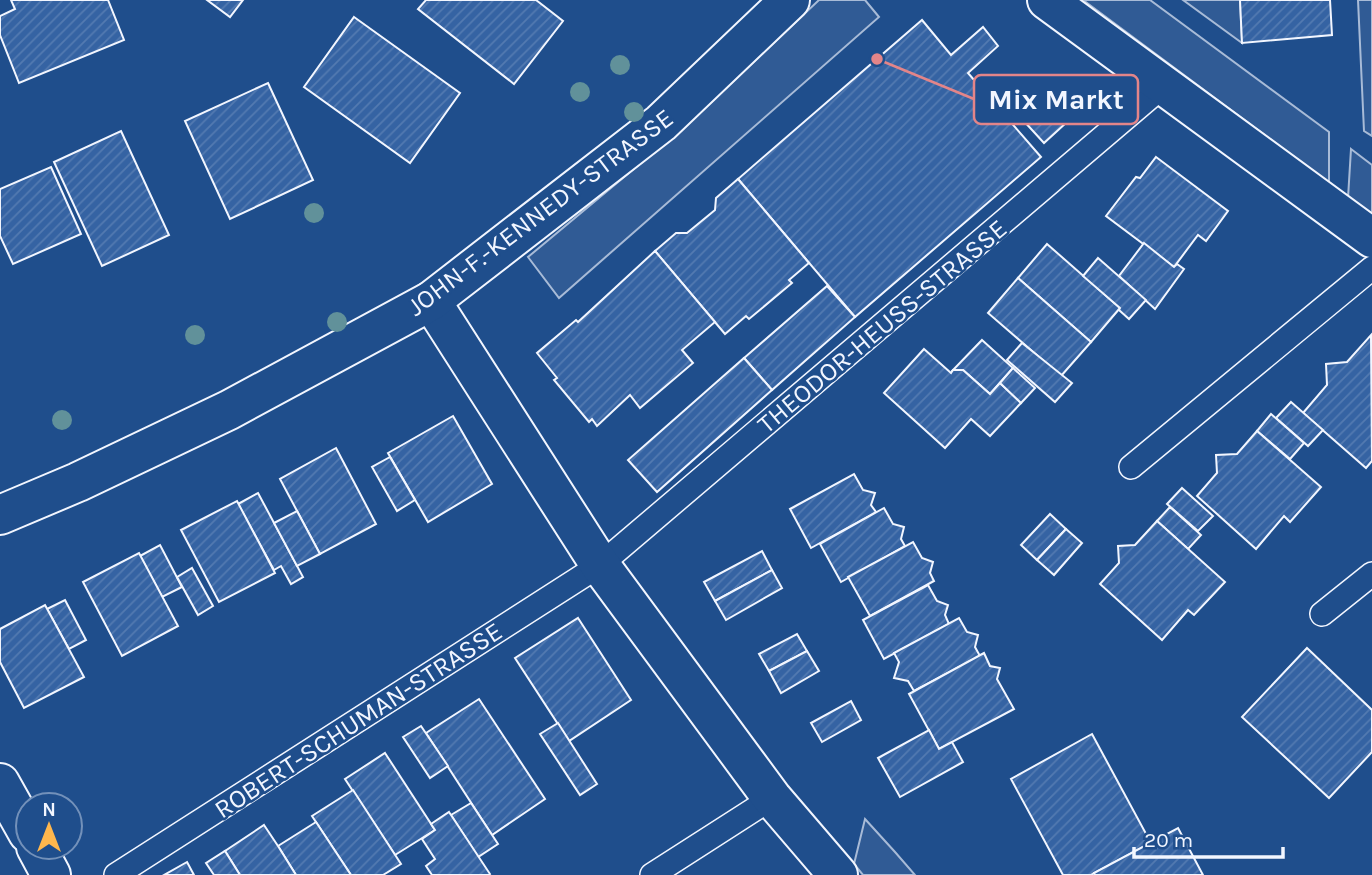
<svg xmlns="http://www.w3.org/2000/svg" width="1372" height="875" font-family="Karla,sans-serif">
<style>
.built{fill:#305b95;stroke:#a8bbd7;stroke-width:2}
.building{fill:url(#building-hatch);stroke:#f2f6ff;stroke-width:2}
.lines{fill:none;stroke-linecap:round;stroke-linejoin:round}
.lane-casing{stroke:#f2f6ff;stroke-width:26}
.street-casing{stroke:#f2f6ff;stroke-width:42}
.lane{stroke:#1f4e8c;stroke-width:23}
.street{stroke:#1f4e8c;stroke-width:38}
.tree{fill:#61919a}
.labels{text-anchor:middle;stroke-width:5;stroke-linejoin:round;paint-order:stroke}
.street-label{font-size:26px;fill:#f2f6ff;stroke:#1f4e8c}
.leader{fill:none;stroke:#e38589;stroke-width:2.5}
.callout-dot{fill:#e38589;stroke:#1f4e8c;stroke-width:2.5}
.callout{fill:#1f4e8c;stroke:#e38589;stroke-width:2.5}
.callout-label{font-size:28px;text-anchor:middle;font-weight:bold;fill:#f2f6ff}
</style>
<defs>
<pattern id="building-hatch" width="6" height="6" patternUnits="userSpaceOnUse" patternTransform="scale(1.75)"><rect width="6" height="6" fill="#3563a3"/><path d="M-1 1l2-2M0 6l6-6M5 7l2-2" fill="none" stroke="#537ab1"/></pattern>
</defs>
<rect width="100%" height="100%" fill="#1f4e8c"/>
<g class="built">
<path d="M819,0H865L879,17L559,298L528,257L689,123Z"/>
<path d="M1083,0H1150L1329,132V183Z"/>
<path d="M1183,0H1240L1242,43Z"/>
<path d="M1358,0H1372V136L1364,131Z"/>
<path d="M1351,149L1372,165V216L1348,198Z"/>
<path d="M865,819L895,852L915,875H863L854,864Z"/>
</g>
<g class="building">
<path d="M11,0H108L124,40L19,83L0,35V16L15,9Z"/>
<path d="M207,0H243L230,17Z"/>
<path d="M426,0H536L563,21L514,84L418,9Z"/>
<path d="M1240,0H1330L1332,35L1242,43Z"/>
<path d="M354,17L460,93L410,163L304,87Z"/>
<path d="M922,20L951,55L983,27L998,46L968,73L1041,157L855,317L738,179Z"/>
<path d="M268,83L313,180L230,219L185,121Z"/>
<path d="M1057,88L1078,112L1044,143L1022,119Z"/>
<path d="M121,131L169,235L102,266L54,162Z"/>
<path d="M1156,157L1228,211L1206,241L1198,235L1174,267L1106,216L1136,177L1140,178Z"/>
<path d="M51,167L81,234L13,264L0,236V189Z"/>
<path d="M738,179L809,263L789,280L792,283L749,319L746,316L725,334L655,251L676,233H687L715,210L716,198Z"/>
<path d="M1144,243L1174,267L1177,264L1184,269L1155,309L1119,276Z"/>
<path d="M1047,244L1120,308L1091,342L1018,278Z"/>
<path d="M655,251L715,322L682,350L693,363L640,408L630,395L597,426L592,419L589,422L554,380L557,378L537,353L576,320L578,322Z"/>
<path d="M1098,258L1146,300L1129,319L1119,310L1120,308L1083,276Z"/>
<path d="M1018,278L1091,342L1061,376L988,313Z"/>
<path d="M827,286L855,317L772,390L744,358Z"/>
<path d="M1371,335L1372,461L1366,468L1303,413L1327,385L1326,364L1347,362Z"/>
<path d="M982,340L1013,368L990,394L963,370H953Z"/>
<path d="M1022,343L1072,383L1055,402L1007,360Z"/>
<path d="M924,349L951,373L953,370H963L990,394L1000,383L1021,403L990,436L971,419L945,448L884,393Z"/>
<path d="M744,358L772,390L657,492L628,460Z"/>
<path d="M1013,368L1035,388L1021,403L1000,383Z"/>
<path d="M1291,402L1323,430L1308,446L1276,418Z"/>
<path d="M1271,414L1304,443L1290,459L1257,431Z"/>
<path d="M453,416L492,484L428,522L388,453Z"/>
<path d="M1257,431L1321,487L1290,522L1284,516L1256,549L1197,496L1217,473L1216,455L1237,454Z"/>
<path d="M336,448L376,524L320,554L280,479Z"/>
<path d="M390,457L415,500L397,511L372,467Z"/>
<path d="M854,474L863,490L875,493L871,505L876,512L811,548L790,509Z"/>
<path d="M1182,488L1213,516L1198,531L1167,504Z"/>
<path d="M258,493L303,577L291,584L281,566L274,570L238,504Z"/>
<path d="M237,501L275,573L219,602L181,530Z"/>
<path d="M1170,507L1201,535L1188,549L1157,521Z"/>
<path d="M884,508L893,524L904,527L901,539L905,546L841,582L820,544Z"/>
<path d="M297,511L320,554L297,566L274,523Z"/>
<path d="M1050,514L1066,529L1037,560L1021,545Z"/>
<path d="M1157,521L1225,582L1194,615L1188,610L1162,640L1100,584L1119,563L1118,546L1135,545Z"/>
<path d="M1066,529L1082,543L1054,575L1037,560Z"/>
<path d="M913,542L922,558L933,562L930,573L934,581L870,616L848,577Z"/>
<path d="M160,545L182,587L162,597L140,556Z"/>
<path d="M762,551L772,570L715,601L704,582Z"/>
<path d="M139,553L178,626L122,656L83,582Z"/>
<path d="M192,568L213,606L198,615L177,577Z"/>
<path d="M772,570L782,588L726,620L715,601Z"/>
<path d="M928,585L937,601L948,605L945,615L949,624L884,659L863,620Z"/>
<path d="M65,600L86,640L69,649L47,609Z"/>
<path d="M45,605L84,677L24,708L0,662V629Z"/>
<path d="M578,618L631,700L569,741L515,658Z"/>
<path d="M959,618L967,632L978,635L975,647L980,656L914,691L908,681L894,678L899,662L894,653Z"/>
<path d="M797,634L807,651L769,671L759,654Z"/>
<path d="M1307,648L1372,710V752L1329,798L1242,717Z"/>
<path d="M807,651L819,671L781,693L769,671Z"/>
<path d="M984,653L990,666L1000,668L997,679L1014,709L939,749L909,694Z"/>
<path d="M479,699L545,799L492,835L426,733Z"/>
<path d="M851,701L861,720L822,742L811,723Z"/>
<path d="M558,723L597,784L580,795L540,734Z"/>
<path d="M421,726L448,766L430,778L403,737Z"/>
<path d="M929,730L939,749L952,742L963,762L900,797L878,758Z"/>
<path d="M1092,734L1151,843L1091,875H1063L1011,779Z"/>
<path d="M385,753L435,830L395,855L345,779Z"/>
<path d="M353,790L401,864L383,875H351L312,816Z"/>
<path d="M471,803L498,844L478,857L451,815Z"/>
<path d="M449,812L490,874L489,875H432L426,866L435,859L422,839L435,830L431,824Z"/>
<path d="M316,822L351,875H296L278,846Z"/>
<path d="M264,825L278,846L296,875H240L225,851Z"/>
<path d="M1178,828L1203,875H1095L1094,873Z"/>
<path d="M225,851L240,875H214L206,863Z"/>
<path d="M187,862L194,875H164Z"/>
</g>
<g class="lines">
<g class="lane-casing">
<g id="lane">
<path d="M1131,467L1372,268"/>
<path d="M1322,614L1372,574"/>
<path d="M116,875L600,565L1163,86"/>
<path d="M652,875L772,798"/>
</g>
</g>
<g class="street-casing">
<g id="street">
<path d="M1047,0L1372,238"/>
<path d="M431,301L600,565L772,798L838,875"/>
<path d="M0,515L78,482L229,410L431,301L661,123L790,0"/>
<path d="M0,783L28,833"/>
<path d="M36,847L51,875"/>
</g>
</g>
<use href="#lane" class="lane"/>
<use href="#street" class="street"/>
</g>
<g class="tree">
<circle cx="620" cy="65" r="10"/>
<circle cx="580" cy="92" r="10"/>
<circle cx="634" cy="112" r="10"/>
<circle cx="314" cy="213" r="10"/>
<circle cx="337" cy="322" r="10"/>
<circle cx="195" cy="335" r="10"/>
<circle cx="62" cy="420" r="10"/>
</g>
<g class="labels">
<g class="street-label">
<text transform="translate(540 212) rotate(-37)" y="9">JOHN-F.-KENNEDY-STRASSE</text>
<text transform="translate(882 326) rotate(-40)" y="9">THEODOR-HEUSS-STRASSE</text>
<text transform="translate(358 720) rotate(-33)" y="9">ROBERT-SCHUMAN-STRASSE</text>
</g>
</g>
<path class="leader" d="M877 59L974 99"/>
<circle class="callout-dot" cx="877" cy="59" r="7"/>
<rect class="callout" x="974" y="75" width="164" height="49" rx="7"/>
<g class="callout-label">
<text x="1056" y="109">Mix Markt</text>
</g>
<g transform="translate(49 826)"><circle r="33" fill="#1f4e8c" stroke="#7391ba" stroke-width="2"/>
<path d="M0-5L12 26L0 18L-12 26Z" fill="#ffb74d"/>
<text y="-10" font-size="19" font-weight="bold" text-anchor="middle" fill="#f2f6ff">N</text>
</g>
<path d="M1134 847v10h149v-10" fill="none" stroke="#f2f6ff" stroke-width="3.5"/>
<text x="1144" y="847" font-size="21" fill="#f2f6ff" stroke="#1f4e8c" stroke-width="5" paint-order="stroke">20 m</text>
</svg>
